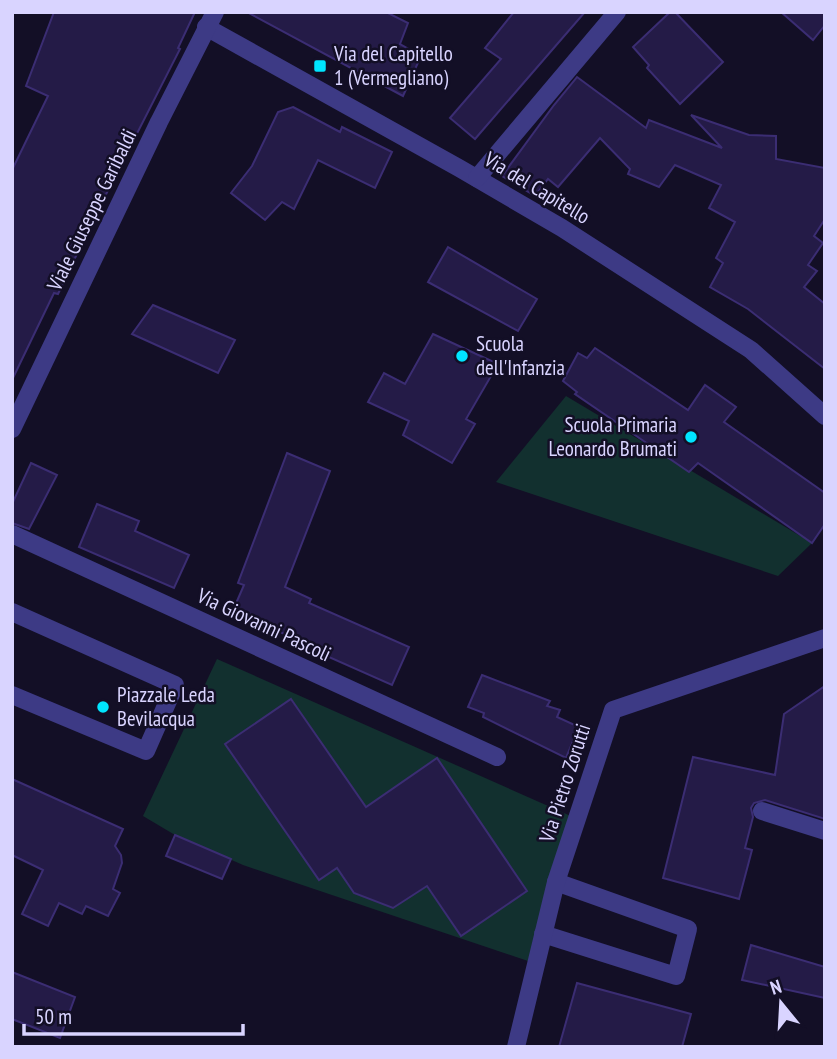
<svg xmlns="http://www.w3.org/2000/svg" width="837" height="1059" font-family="'PT Sans Narrow',sans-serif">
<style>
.green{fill:#12302f}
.building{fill:#241b47;stroke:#3b2d73;stroke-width:2}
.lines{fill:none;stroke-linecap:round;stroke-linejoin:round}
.minor{stroke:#3d3a85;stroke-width:18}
.poi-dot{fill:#00e5ff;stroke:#130f26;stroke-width:2.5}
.labels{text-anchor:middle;stroke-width:5;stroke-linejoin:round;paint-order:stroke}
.poi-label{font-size:21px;fill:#d9d4ff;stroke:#130f26;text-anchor:start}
.street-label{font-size:21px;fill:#d9d4ff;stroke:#130f26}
</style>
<rect width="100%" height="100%" fill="#130f26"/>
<g class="green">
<path d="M566,396L812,543L778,576L496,482Z"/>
<path d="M217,659L573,817L528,961L243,865L175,835L143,816Z"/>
</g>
<g class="building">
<path d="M54,12H195L178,48L180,49L95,216L58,294L54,293L12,380V170L48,96L26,86Z"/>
<path d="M247,12H386L408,23L400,44L421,56L403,96Z"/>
<path d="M514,12H585L475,139L450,118L501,59L485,48Z"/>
<path d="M670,12H675L723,62L680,104L647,68L649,65L633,47Z"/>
<path d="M781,12H825V25L813,40Z"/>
<path d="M577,77L646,128L649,120L722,148L691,115L749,135L776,136V159L825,168V219L814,236L823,243L808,265L817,271L804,287L825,304V369L748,309L710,287L723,263L716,258L735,222L709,208L721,185L675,165L659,187L628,174L630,169L600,138L558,187L548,179L535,196L502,176L554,105Z"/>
<path d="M293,107L340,132L342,127L392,152L375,188L318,160L294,209L282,202L265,220L231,193L252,166L278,112Z"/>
<path d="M448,247L537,299L518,331L428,282Z"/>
<path d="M153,305L235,340L218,373L132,334Z"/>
<path d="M433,334L498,364L466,419L475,424L452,463L403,435L409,421L368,402L384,373L405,384Z"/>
<path d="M595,348L688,410L705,385L736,407L724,422L825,493V524L812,543L698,463L689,472L575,394L577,392L563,381L578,353L587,358Z"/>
<path d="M287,453L330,471L285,587L311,599L309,603L409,647L392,685L313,650L315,645L255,623L258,617L234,608L244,585L238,583Z"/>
<path d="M31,463L57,475L29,529L12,523V504Z"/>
<path d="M97,504L139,521L135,531L189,555L174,588L79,547Z"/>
<path d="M482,675L550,701L547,706L560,710L557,717L579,727L566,758L483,717L484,713L468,707Z"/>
<path d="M825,686V819L765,800L754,803L751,808L753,817L745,848L752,850L739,899L663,878L693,757L775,775L784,714Z"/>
<path d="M291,699L366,807L437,758L527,891L461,936L427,886L393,908L354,893L337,868L319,880L225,744Z"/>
<path d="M12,779L123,829L115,846L121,855L122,863L113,889L120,893L108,916L86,906L82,914L59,903L48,926L22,914L43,870L12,855Z"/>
<path d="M175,835L231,859L222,879L166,856Z"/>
<path d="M751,945L825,967V998L742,980Z"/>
<path d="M12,972L75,997L60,1038L12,1019Z"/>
<path d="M577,983L691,1014L682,1047H559Z"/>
</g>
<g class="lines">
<g class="minor">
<path d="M206,27L459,168L562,228L751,350L825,416"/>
<path d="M477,178L617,12"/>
<path d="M12,429L159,122L215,12"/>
<path d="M12,534L497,757"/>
<path d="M12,612L175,685L146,751L12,695"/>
<path d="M762,811L825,831"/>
<path d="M543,934L676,976L688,929L556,882"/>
<path d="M516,1047L556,882L613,710L825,638"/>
</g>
</g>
<g class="poi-dot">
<rect x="313" y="59" width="14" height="14" rx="3.5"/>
<circle cx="462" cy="356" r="7"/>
<circle cx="691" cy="437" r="7"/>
<circle cx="103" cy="707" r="7"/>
</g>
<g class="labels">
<g class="poi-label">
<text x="334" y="61">Via del Capitello<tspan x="334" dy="24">1 (Vermegliano)</tspan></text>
<text x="476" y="351">Scuola<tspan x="476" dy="24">dell'Infanzia</tspan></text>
<text x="677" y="432" text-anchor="end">Scuola Primaria<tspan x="677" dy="24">Leonardo Brumati</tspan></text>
<text x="117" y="702">Piazzale Leda<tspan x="117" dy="24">Bevilacqua</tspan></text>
</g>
<g class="street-label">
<text transform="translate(537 188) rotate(31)" y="7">Via del Capitello</text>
<text transform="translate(92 210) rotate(-64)" y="7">Viale Giuseppe Garibaldi</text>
<text transform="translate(264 625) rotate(25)" y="7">Via Giovanni Pascoli</text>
<text transform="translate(565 783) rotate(-72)" y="7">Via Pietro Zorutti</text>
</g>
</g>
<rect width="837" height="1059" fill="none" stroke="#d9d4ff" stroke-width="28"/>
<g transform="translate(781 1003) rotate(342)" stroke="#130f26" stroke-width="5" paint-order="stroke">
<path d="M0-5L12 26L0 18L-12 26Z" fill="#d9d4ff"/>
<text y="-10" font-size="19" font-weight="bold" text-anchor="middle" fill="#d9d4ff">N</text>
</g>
<path d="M24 1024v10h219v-10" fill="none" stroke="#d9d4ff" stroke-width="3.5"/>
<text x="35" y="1024" font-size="21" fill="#d9d4ff" stroke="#130f26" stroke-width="5" paint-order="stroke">50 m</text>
</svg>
